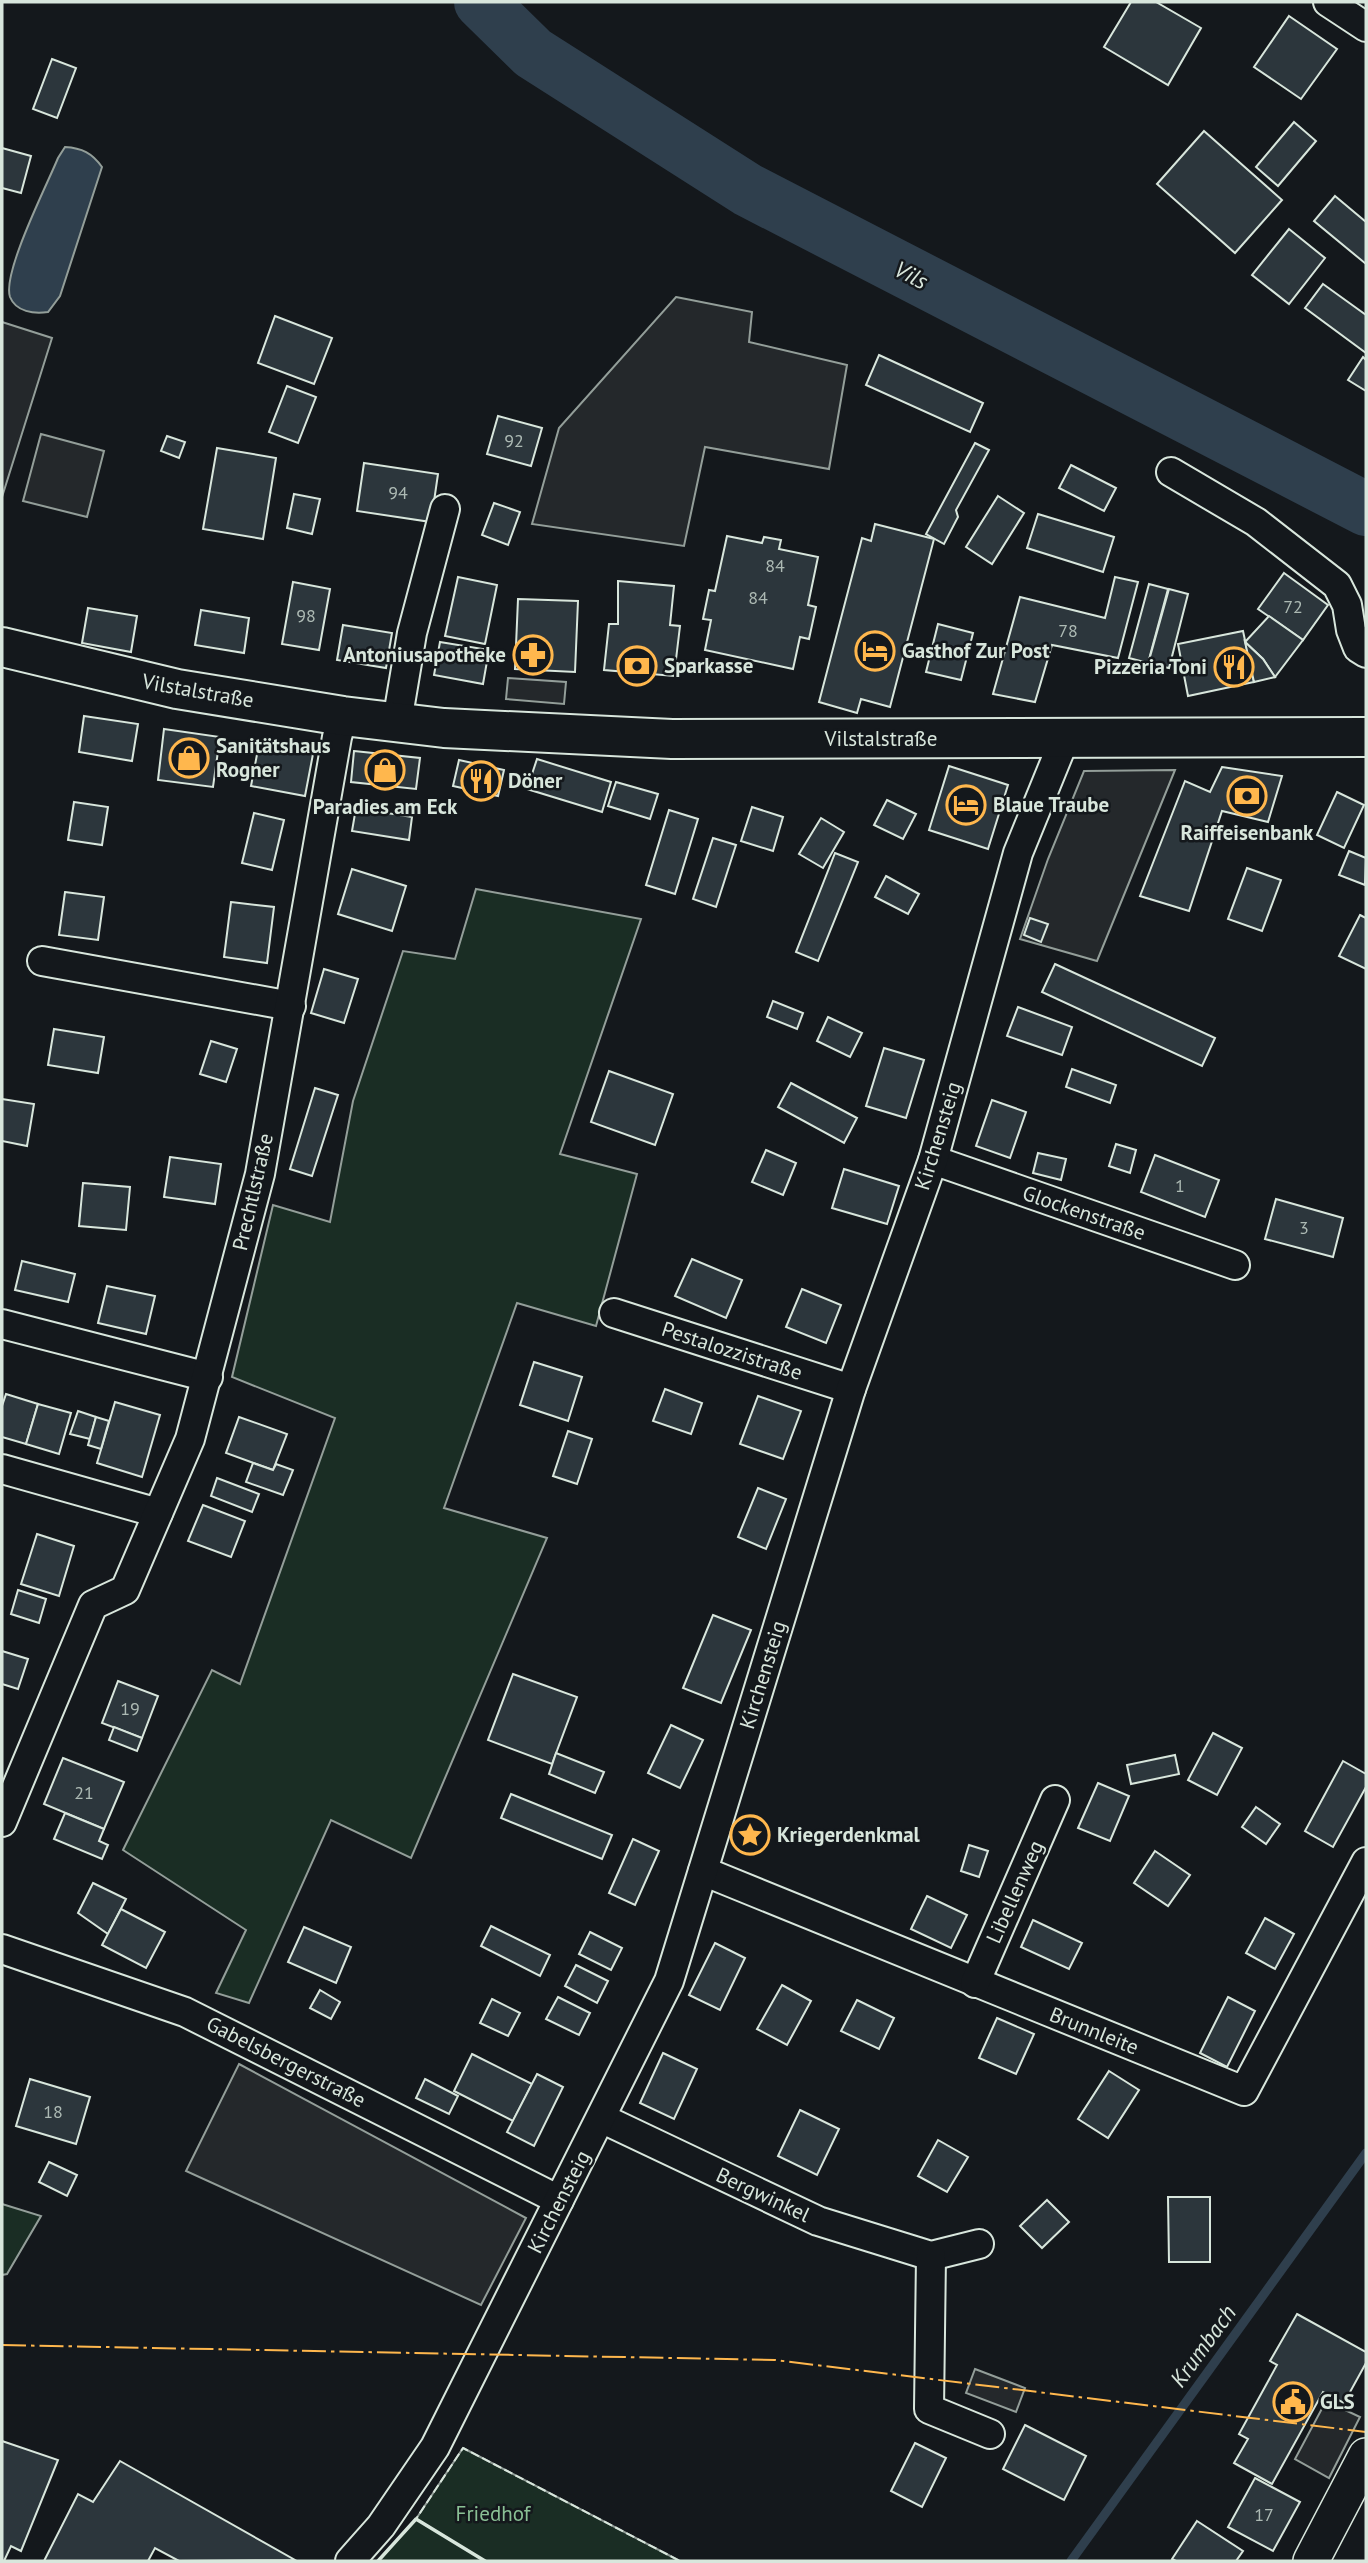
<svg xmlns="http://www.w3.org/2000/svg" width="1368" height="2563" font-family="'PT Sans',sans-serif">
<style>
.green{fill:#1a2d24;stroke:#939e99;stroke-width:2}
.parking{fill:#24282b;stroke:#939e99;stroke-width:2}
.water{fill:#2f3f4d;stroke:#939e99;stroke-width:2}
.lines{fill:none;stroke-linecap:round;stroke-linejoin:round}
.stream{stroke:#2f3f4d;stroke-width:9}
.river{stroke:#2f3f4d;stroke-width:54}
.building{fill:#2c363c;stroke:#d8e6dc;stroke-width:2}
.minor-casing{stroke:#d8e6dc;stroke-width:32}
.tertiary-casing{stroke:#d8e6dc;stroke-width:38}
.secondary-casing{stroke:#d8e6dc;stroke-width:42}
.minor{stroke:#14181c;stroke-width:28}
.tertiary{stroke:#14181c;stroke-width:35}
.secondary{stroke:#14181c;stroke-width:38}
.fence{stroke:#d8e6dc;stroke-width:2;stroke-dasharray:9 3.5;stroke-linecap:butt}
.wall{stroke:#d8e6dc;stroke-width:3.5}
.power{stroke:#ffb74d;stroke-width:2;stroke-dasharray:24 5 3.5 5;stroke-linecap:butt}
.labels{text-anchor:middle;stroke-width:5;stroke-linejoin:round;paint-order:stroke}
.number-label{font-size:18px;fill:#adbab4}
.poi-label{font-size:21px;font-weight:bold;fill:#d8e6dc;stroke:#14181c;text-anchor:start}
.street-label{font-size:21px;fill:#d8e6dc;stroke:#14181c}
.park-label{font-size:21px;fill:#8ac095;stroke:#14181c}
.water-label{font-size:23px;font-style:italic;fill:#d8e6dc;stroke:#14181c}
</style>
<rect width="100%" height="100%" fill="#14181c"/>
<g class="green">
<path d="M476,889L641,919L560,1154L637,1174L596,1326L517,1303L444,1508L547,1538L411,1858L331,1820L249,2003L216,1993L246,1930L123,1850L212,1670L240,1684L335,1418L232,1377L273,1205L330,1222L353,1101L403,951L455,959Z"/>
<path d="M2,2204L41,2216L7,2274L2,2275Z"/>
<path d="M463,2448L680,2561H378L416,2519Z"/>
</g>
<g class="parking">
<path d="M676,297L752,312L749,342L847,365L829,469L705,447L684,546L532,524L559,428Z"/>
<path d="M2,322L52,338L2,497Z"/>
<path d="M41,434L104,451L87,517L23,501Z"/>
<path d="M508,678L566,682L564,704L506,699Z"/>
<path d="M1175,770L1097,961L1020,939L1048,859L1084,771Z"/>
<path d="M239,2064L526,2218L481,2305L186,2171Z"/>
<path d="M975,2369L1025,2388L1016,2412L966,2393Z"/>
<path d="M1326,2401L1360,2417L1329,2478L1295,2459Z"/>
</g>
<path class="water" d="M65,147C82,148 92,153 102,167L60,296L48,312C34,314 16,312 10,297C2,273 47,185 58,158Z"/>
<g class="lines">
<path class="stream" d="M1071,2561L1366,2153"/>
<path class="river" d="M481,2L533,53L748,190L1366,509"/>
</g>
<g class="building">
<path d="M1131,2H1156L1201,28L1168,85L1104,47Z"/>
<path d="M1289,16L1337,49L1301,99L1254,67Z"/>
<path d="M52,59L76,68L57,118L33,109Z"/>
<path d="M1294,122L1316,141L1278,186L1256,167Z"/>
<path d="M1204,131L1282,200L1235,253L1157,184Z"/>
<path d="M2,148L31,156L21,193L2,188Z"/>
<path d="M1335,196L1366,222V264L1314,221Z"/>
<path d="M1289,229L1325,258L1289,304L1252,275Z"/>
<path d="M1323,284L1366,315V353L1305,308Z"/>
<path d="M275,316L332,338L314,384L258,363Z"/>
<path d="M879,355L983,403L970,432L866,385Z"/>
<path d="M1363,357L1366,360V391L1348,380Z"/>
<path d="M287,386L316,397L298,443L269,432Z"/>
<path d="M498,416L542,428L531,466L487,454Z"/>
<path d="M167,436L185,442L179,458L161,451Z"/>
<path d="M975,443L989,450L956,510L958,517L944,544L926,534Z"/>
<path d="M217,448L276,458L263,539L203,529Z"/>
<path d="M364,463L438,474L431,522L357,511Z"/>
<path d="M1071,465L1116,488L1104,511L1059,488Z"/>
<path d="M294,494L320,499L312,534L287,528Z"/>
<path d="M998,496L1024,513L992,564L966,547Z"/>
<path d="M494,503L520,512L508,545L482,535Z"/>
<path d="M1038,514L1114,537L1103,572L1027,548Z"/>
<path d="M875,524L934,539L890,707L861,699L857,713L819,702L862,538L871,541Z"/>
<path d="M727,536L762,543L764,537L781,540L779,549L818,557L808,605L816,607L809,639L800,637L793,669L705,650L711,620L703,619L709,590L715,591Z"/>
<path d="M1284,573L1328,605L1303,640L1258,609Z"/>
<path d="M458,577L497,585L485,644L445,636Z"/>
<path d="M1115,577L1138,582L1118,658L1052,645L1035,702L993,694L1020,597L1105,618Z"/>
<path d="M618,581L674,586L670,625L680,626L674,676L604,670L609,624H618Z"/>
<path d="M293,582L330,589L319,650L282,644Z"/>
<path d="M1149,584L1168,589L1148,663L1129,658Z"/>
<path d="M1169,589L1188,594L1169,668L1148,664Z"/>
<path d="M518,599L578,601L575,672L515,669Z"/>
<path d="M88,608L137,616L131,652L82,643Z"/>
<path d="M201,610L249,618L244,653L195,645Z"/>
<path d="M1269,616L1303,640L1275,677L1263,659L1245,642Z"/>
<path d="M938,624L973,633L961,680L926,672Z"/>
<path d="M343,625L392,633L386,668L337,660Z"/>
<path d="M1243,631L1254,682L1188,696L1178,644Z"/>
<path d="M440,642L489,650L483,684L434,675Z"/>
<path d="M1245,642L1263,659L1275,677L1254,682Z"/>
<path d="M84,716L138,724L132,761L79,752Z"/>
<path d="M164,729L220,737L213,787L158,780Z"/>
<path d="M259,744L313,754L305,796L251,786Z"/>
<path d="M354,751L420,758L416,789L351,782Z"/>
<path d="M537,759L611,782L602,812L527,789Z"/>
<path d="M459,760L504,770L498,796L453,786Z"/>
<path d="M949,766L1008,785L988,849L929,830Z"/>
<path d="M1222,767L1282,776L1268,822L1222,811L1189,911L1140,896L1185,781L1210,792Z"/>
<path d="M616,782L658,794L650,819L608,806Z"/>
<path d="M1337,792L1364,805L1344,848L1317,835Z"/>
<path d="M887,800L916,814L903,839L874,825Z"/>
<path d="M74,802L108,807L102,845L68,840Z"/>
<path d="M752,807L783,817L773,851L741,841Z"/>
<path d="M356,808L412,817L409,840L352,831Z"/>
<path d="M669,810L698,819L675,894L646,885Z"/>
<path d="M254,813L284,820L272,870L242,863Z"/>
<path d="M821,818L844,832L823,868L799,854Z"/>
<path d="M713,838L736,845L716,907L693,899Z"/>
<path d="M1349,851L1366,858L1365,885L1339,875Z"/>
<path d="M835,853L858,862L818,961L796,952Z"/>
<path d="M1247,868L1281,880L1262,931L1228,919Z"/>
<path d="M352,869L406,886L392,931L338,914Z"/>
<path d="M886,876L919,894L908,914L875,897Z"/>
<path d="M65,892L104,897L98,940L59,935Z"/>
<path d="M231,902L274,907L267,963L224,957Z"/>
<path d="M1360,915L1366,918V969L1339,956Z"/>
<path d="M1030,918L1048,924L1041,942L1024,935Z"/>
<path d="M1055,964L1215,1038L1202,1066L1042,992Z"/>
<path d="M324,969L358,979L344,1023L311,1013Z"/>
<path d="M773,1001L803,1013L797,1029L767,1017Z"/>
<path d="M1018,1007L1072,1027L1062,1055L1007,1036Z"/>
<path d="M828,1017L862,1033L850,1057L817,1041Z"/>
<path d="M54,1029L104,1037L98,1073L48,1065Z"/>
<path d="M211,1041L237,1049L226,1082L200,1074Z"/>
<path d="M884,1048L924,1060L906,1118L866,1106Z"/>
<path d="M1072,1069L1116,1085L1110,1103L1066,1087Z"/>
<path d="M609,1071L673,1094L655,1145L591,1122Z"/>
<path d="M791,1083L857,1118L844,1143L778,1107Z"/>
<path d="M315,1088L338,1095L312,1176L290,1169Z"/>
<path d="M2,1099L34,1104L27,1146L2,1141Z"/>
<path d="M992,1100L1026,1112L1010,1158L976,1146Z"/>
<path d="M1116,1144L1136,1150L1130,1173L1109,1166Z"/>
<path d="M766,1150L796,1163L783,1195L752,1182Z"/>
<path d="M1038,1153L1066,1159L1061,1180L1033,1173Z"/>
<path d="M1155,1155L1219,1180L1205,1217L1141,1192Z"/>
<path d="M170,1157L221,1164L215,1204L164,1197Z"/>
<path d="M844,1169L899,1186L887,1224L832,1208Z"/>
<path d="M83,1183L130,1187L126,1230L79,1226Z"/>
<path d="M1276,1199L1343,1218L1333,1257L1265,1239Z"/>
<path d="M692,1259L742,1280L726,1318L675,1296Z"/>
<path d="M22,1261L75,1274L68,1302L15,1290Z"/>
<path d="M107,1286L155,1296L146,1334L98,1323Z"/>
<path d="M802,1289L841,1305L826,1343L786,1327Z"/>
<path d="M534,1362L582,1377L568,1421L520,1405Z"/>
<path d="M665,1389L702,1403L691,1434L653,1421Z"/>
<path d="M6,1394L38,1404L26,1444L2,1437V1406Z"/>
<path d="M758,1396L801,1411L783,1459L740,1444Z"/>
<path d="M115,1402L160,1415L142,1477L97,1463Z"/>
<path d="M38,1404L71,1413L59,1454L26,1444Z"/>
<path d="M78,1411L96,1417L90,1439L70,1434Z"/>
<path d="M96,1417L109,1421L101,1449L88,1445Z"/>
<path d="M239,1417L287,1434L273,1470L226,1453Z"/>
<path d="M568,1431L592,1439L577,1484L553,1476Z"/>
<path d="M253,1463L273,1470L276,1464L293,1470L283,1495L246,1482Z"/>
<path d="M217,1478L259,1494L252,1512L211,1496Z"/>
<path d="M758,1488L786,1499L766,1549L738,1537Z"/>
<path d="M203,1505L245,1521L231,1557L188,1541Z"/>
<path d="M37,1534L74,1546L59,1596L21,1584Z"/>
<path d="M18,1590L46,1599L39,1623L11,1614Z"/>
<path d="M713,1615L751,1630L721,1703L683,1688Z"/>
<path d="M2,1651L28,1659L18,1689L2,1684Z"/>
<path d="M513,1674L577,1697L552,1764L488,1740Z"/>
<path d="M118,1681L158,1696L142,1738L102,1723Z"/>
<path d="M671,1725L703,1740L680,1788L648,1773Z"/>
<path d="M114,1727L142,1738L137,1751L109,1740Z"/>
<path d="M1213,1733L1242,1748L1217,1795L1188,1780Z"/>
<path d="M556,1753L604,1772L595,1793L549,1774Z"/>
<path d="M1175,1755L1179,1774L1131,1784L1127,1765Z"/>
<path d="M63,1758L124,1782L104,1829L44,1804Z"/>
<path d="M1343,1761L1366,1774V1787L1333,1847L1305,1831Z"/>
<path d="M1098,1783L1129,1796L1110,1841L1078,1828Z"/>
<path d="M511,1794L612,1835L602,1859L501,1818Z"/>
<path d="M1256,1807L1280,1824L1266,1844L1242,1827Z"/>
<path d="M65,1813L104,1829L99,1841L108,1845L102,1859L54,1839Z"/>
<path d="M633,1839L659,1851L635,1905L609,1893Z"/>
<path d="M969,1845L988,1851L979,1877L961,1871Z"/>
<path d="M1155,1851L1190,1875L1168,1906L1134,1883Z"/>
<path d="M93,1883L126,1899L108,1934L78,1913Z"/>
<path d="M927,1896L967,1915L951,1948L911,1929Z"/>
<path d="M121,1909L165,1932L146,1968L102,1945Z"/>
<path d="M1265,1918L1294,1934L1275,1969L1246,1953Z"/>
<path d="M1033,1920L1082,1943L1069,1969L1021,1947Z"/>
<path d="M491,1926L550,1955L540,1976L481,1946Z"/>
<path d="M304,1927L351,1947L336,1983L288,1962Z"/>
<path d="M590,1932L622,1948L611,1970L579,1954Z"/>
<path d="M715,1943L745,1958L720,2010L689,1995Z"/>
<path d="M576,1965L608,1981L597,2003L565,1986Z"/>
<path d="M782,1985L811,2001L787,2045L757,2029Z"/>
<path d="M320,1990L340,2002L331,2019L310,2008Z"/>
<path d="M558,1997L590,2013L579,2035L546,2019Z"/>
<path d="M1228,1997L1255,2011L1227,2067L1200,2053Z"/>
<path d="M492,1999L520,2013L508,2036L480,2023Z"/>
<path d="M857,2000L894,2018L879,2049L841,2031Z"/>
<path d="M997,2018L1034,2034L1016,2074L979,2058Z"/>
<path d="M663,2053L697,2069L674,2119L640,2103Z"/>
<path d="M472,2054L532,2084L513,2121L454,2091Z"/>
<path d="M1109,2071L1139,2090L1108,2138L1078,2119Z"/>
<path d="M537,2074L563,2087L534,2146L507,2132Z"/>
<path d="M30,2079L90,2097L76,2144L16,2126Z"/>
<path d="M425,2079L458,2096L449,2114L416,2098Z"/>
<path d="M800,2110L839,2129L817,2175L778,2156Z"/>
<path d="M938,2140L968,2157L947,2192L918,2176Z"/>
<path d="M49,2162L77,2175L67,2196L39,2182Z"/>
<path d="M1168,2197H1210V2262H1169Z"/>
<path d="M1047,2200L1069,2222L1042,2248L1020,2226Z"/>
<path d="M1297,2314L1366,2352V2363L1344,2403L1323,2392L1272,2484L1234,2463L1248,2439L1239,2434L1277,2365L1270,2361Z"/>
<path d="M1025,2425L1086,2456L1064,2500L1003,2469Z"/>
<path d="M2,2441L58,2460L21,2551L11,2546L4,2561H2Z"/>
<path d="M915,2443L946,2458L922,2507L891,2491Z"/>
<path d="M120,2461L295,2560L179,2561L155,2548L148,2561H44L78,2494L93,2502Z"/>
<path d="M1255,2478L1300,2502L1273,2551L1228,2527Z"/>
<path d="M1197,2521L1243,2551L1236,2561H1176L1172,2559Z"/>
</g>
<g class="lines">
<g class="minor-casing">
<g id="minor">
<path d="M1328,2L1366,27"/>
<path d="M1171,472L1256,522L1337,585L1347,605L1351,630L1358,648L1366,653"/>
<path d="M397,722L412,633L445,509"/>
<path d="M42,961L291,1006"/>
<path d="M933,1160L1235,1265"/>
<path d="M614,1313L851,1389"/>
<path d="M2,1324L208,1377"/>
<path d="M2,1469L158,1513"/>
<path d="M2,1822L93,1605L125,1590L190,1439L260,1174L337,737L343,716"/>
<path d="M703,1871L1244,2091L1366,1862"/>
<path d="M2,1949L185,2012L559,2200"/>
<path d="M975,1983L1055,1800"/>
<path d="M601,2118L818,2221L931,2256L979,2244"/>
<path d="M931,2256L929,2409L990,2434"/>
<path d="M350,2561L381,2526L435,2447L669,1981L851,1389L933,1160L1018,853L1065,738"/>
</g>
</g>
<g class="tertiary-casing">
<path id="tertiary" d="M1311,2561L1366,2456"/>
</g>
<g class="secondary-casing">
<path id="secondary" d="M2,647L177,689L343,716L444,728L672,739L1366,737"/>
</g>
<use href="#minor" class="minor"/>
<use href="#tertiary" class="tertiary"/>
<use href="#secondary" class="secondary"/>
<path class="fence" d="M485,2561L416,2519L463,2448L680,2561"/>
<path class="wall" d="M378,2561L416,2519L485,2561"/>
<path class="power" d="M2,2345L775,2360L1366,2432"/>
</g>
<defs>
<g id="hotel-ring" transform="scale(2.0125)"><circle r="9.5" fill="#14181c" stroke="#ffb74d" stroke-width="1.5"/><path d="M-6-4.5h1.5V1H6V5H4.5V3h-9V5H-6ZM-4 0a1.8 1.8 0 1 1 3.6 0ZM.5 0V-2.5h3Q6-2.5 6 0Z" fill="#ffb74d"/></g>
<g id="pharmacy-ring" transform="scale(2.0125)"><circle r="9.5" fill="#14181c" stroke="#ffb74d" stroke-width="1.5"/><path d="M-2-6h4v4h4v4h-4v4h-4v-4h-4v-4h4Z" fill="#ffb74d"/></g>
<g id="bank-ring" transform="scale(2.0125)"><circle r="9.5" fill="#14181c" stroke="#ffb74d" stroke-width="1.5"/><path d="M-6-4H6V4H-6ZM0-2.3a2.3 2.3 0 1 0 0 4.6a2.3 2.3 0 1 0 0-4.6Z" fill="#ffb74d"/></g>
<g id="restaurant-ring" transform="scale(2.0125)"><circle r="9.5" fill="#14181c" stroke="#ffb74d" stroke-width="1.5"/><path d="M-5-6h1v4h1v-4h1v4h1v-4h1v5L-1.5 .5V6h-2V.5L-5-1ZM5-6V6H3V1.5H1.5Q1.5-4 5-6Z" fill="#ffb74d"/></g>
<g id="shop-ring" transform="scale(2.0125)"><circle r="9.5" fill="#14181c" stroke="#ffb74d" stroke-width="1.5"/><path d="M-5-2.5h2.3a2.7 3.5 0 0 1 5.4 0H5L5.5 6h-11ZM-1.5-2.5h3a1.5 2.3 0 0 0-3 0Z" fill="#ffb74d"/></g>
<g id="sight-ring" transform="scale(2.0125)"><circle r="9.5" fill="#14181c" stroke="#ffb74d" stroke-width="1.5"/><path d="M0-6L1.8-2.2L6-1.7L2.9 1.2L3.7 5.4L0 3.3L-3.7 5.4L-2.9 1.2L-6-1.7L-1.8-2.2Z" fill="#ffb74d"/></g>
<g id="civic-ring" transform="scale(2.0125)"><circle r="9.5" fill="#14181c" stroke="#ffb74d" stroke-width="1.5"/><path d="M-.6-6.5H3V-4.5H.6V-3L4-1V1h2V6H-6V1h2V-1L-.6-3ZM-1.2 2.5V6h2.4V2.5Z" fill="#ffb74d"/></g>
</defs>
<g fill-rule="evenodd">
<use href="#hotel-ring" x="875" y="651"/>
<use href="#pharmacy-ring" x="533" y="655"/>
<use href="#bank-ring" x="637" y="666"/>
<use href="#restaurant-ring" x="1234" y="667"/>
<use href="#shop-ring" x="189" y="758"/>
<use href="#shop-ring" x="385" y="770"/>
<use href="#restaurant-ring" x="481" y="781"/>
<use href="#bank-ring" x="1247" y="796"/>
<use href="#hotel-ring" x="966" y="805"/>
<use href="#sight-ring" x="750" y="1835"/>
<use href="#civic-ring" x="1293" y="2402"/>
</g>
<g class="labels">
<g class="number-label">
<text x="514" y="447">92</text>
<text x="398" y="499">94</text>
<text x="775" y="572">84</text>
<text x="758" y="604">84</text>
<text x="1293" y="613">72</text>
<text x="306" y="622">98</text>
<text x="1068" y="637">78</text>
<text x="1180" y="1192">1</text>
<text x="1304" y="1234">3</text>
<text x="130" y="1715">19</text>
<text x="84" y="1799">21</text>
<text x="53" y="2118">18</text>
<text x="1264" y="2521">17</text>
</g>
<g class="poi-label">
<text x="902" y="658">Gasthof Zur Post</text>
<text x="506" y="662" text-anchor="end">Antoniusapotheke</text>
<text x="664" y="673">Sparkasse</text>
<text x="1207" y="674" text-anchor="end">Pizzeria Toni</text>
<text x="216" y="753">Sanitätshaus<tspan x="216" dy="24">Rogner</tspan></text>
<text x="508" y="788">Döner</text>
<text x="993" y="812">Blaue Traube</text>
<text x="385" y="814" text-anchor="middle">Paradies am Eck</text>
<text x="1247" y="840" text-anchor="middle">Raiffeisenbank</text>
<text x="777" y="1842">Kriegerdenkmal</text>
<text x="1320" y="2409">GLS</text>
</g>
<g class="street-label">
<text transform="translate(198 691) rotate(10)" y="7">Vilstalstraße</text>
<text x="881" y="746">Vilstalstraße</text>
<text transform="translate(938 1136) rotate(-73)" y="7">Kirchensteig</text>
<text transform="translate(253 1192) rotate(-77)" y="7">Prechtlstraße</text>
<text transform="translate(1084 1213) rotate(19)" y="7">Glockenstraße</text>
<text transform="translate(732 1351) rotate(18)" y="7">Pestalozzistraße</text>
<text transform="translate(763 1675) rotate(-73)" y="7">Kirchensteig</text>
<text transform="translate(1015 1892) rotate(-66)" y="7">Libellenweg</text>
<text transform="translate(1094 2031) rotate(22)" y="7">Brunnleite</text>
<text transform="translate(286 2062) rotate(27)" y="7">Gabelsbergerstraße</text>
<text transform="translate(763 2195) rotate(25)" y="7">Bergwinkel</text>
<text transform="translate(559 2202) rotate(-63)" y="7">Kirchensteig</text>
</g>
<g class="park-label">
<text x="493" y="2521">Friedhof</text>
</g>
<g class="water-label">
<text transform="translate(911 275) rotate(27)" y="8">Vils</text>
<text transform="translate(1203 2346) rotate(-54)" y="8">Krumbach</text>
</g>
</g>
<rect width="1368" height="2563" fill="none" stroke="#d8e6dc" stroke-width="7"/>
</svg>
